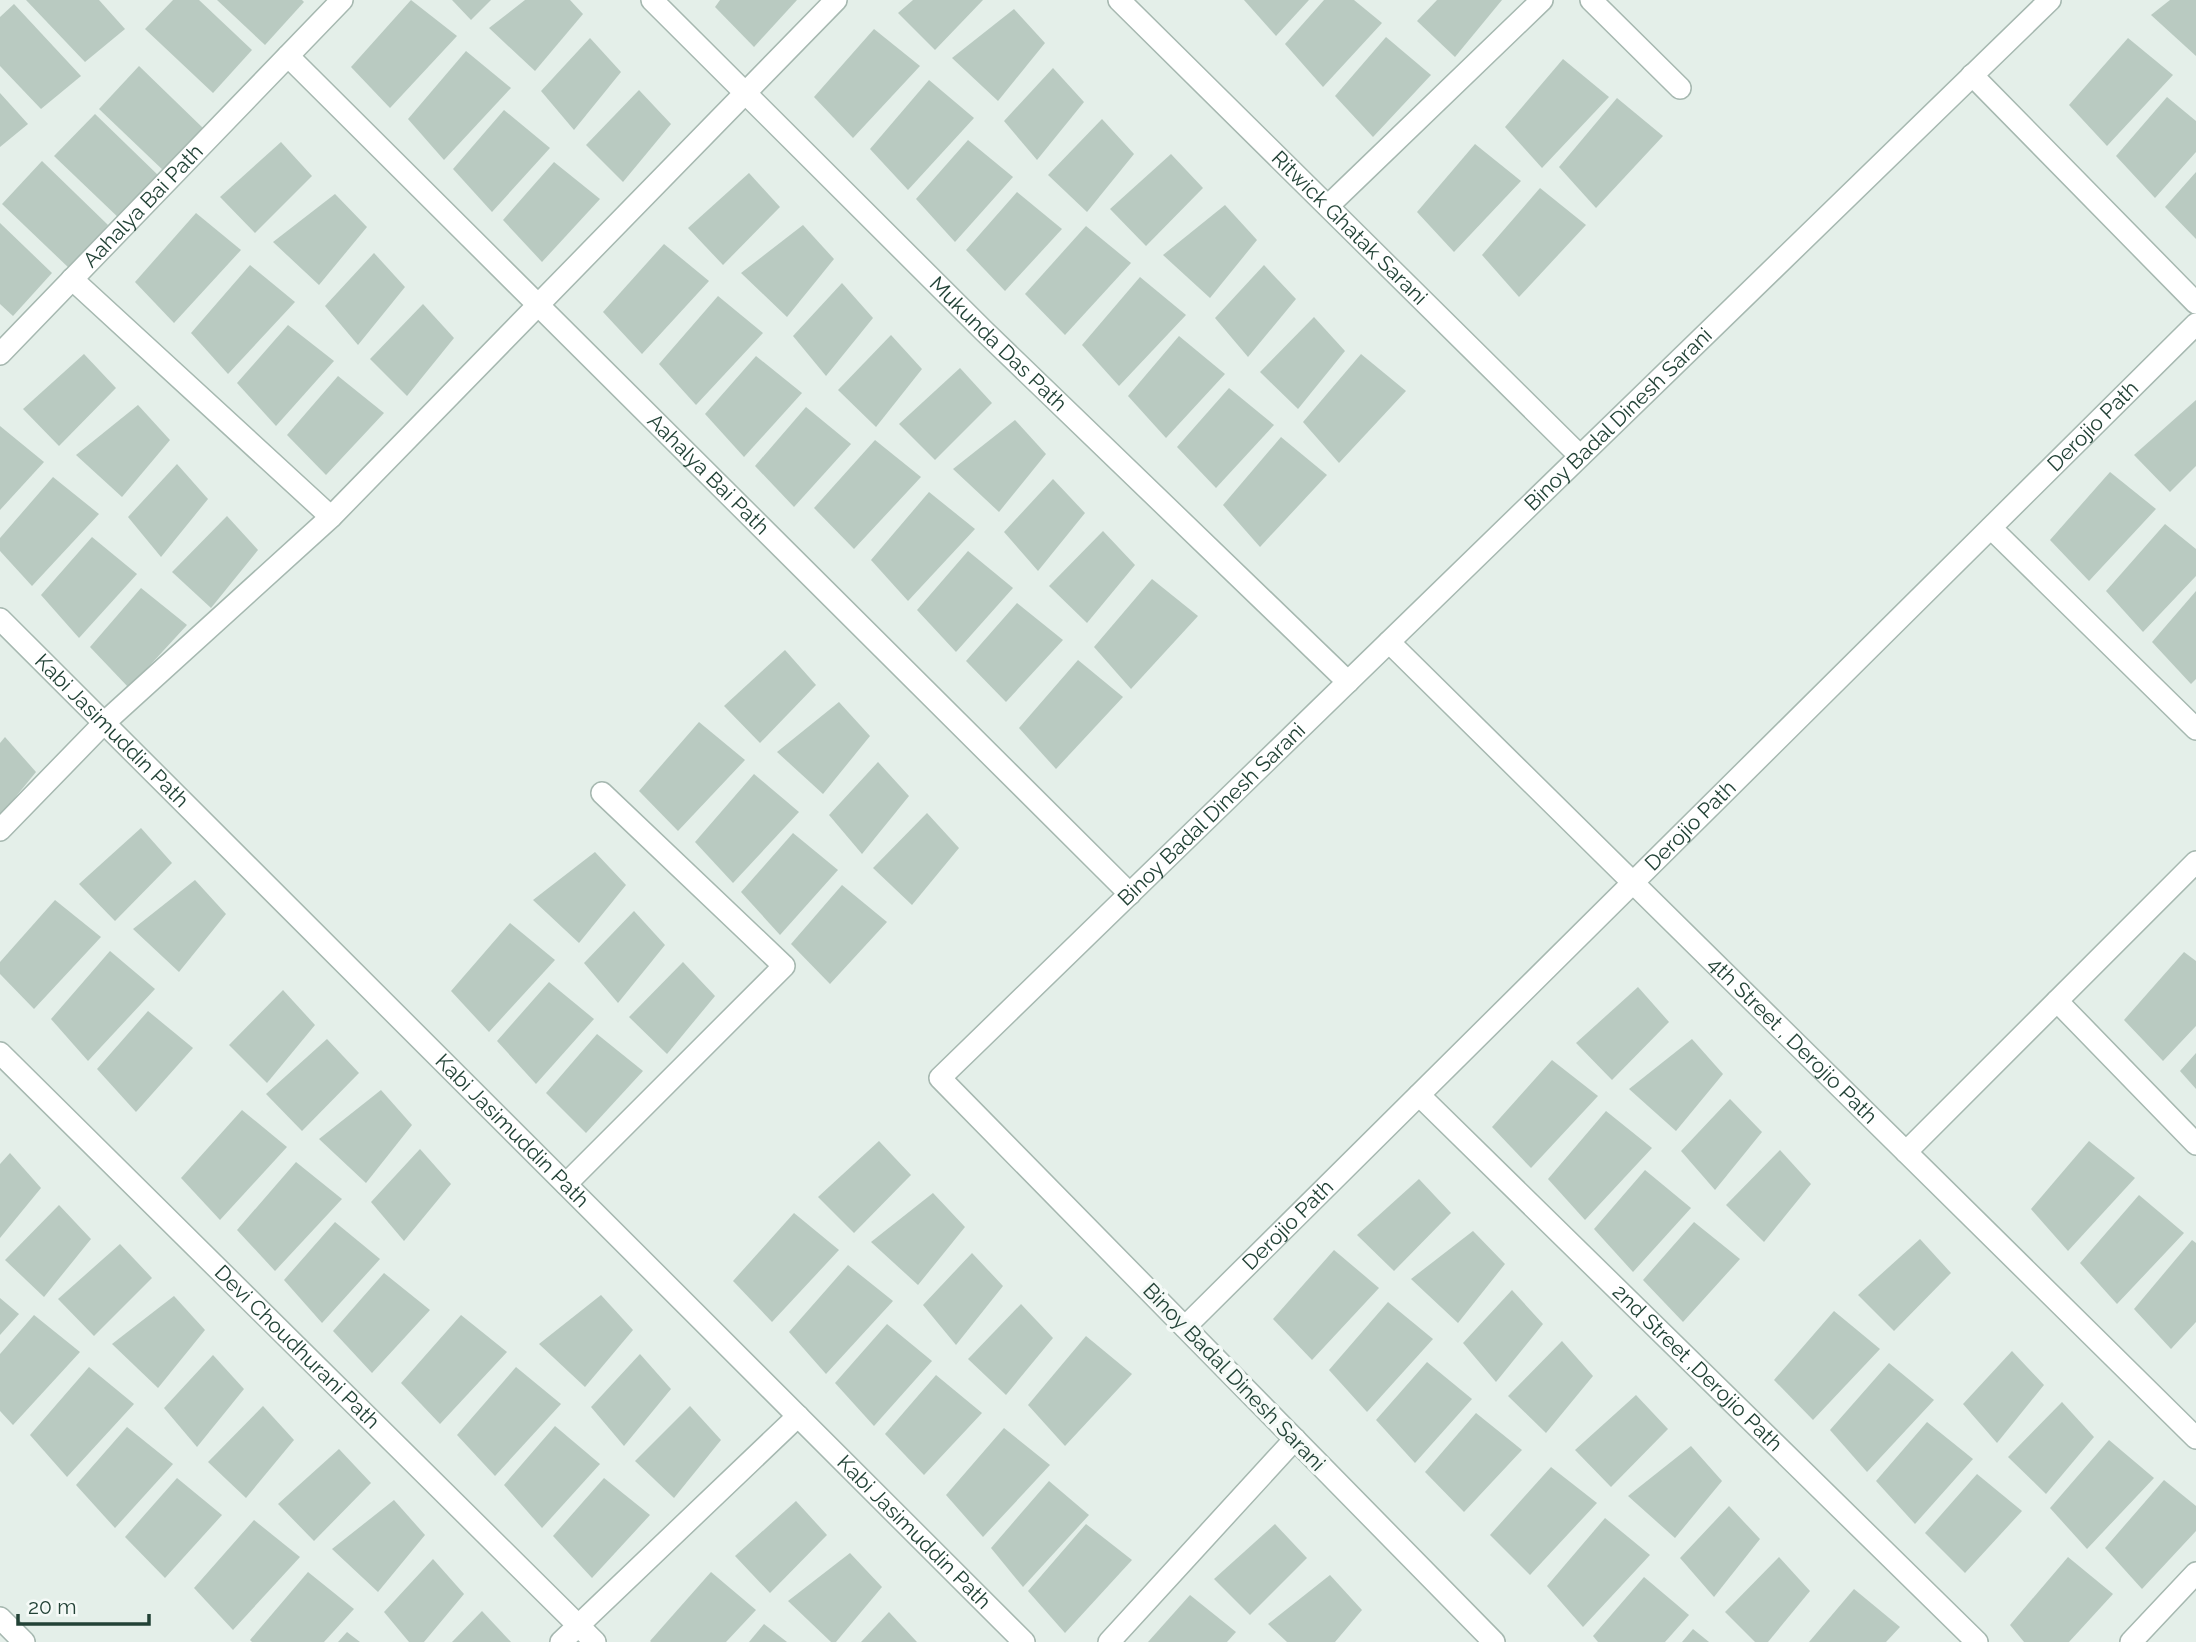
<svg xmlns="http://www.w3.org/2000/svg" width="2196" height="1642" font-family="Raleway,sans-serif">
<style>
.building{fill:#b9cac1}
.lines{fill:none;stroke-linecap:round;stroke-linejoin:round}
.street-casing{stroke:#a6b8b0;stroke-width:24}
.street{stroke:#fff;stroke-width:21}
.labels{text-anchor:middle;stroke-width:7;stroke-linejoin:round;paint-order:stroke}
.street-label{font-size:21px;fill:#224236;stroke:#f5faf7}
</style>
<rect width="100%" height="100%" fill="#e4efe9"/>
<g class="building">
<path d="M26,0H99L125,29L85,62Z"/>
<path d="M173,0H199L252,50L213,93L145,29Z"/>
<path d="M217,0H302L304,2L265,45Z"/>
<path d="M411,0L457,36L390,108L351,67Z"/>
<path d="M452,0H491L471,20Z"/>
<path d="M525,0H570L583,14L535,71L489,28Z"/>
<path d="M720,0H797L754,47L715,7Z"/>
<path d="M913,0H983L935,50L898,13Z"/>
<path d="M1244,0H1309L1276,36Z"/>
<path d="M1324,0H1354L1382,23L1323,87L1285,44Z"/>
<path d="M1437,0H1502L1455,57L1417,21Z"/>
<path d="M2170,0H2196V56L2151,15Z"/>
<path d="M14,4L81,76L41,109L0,66V17Z"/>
<path d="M1014,9L1045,43L998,101L952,58Z"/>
<path d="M874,29L920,66L853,138L814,97Z"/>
<path d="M1386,37L1431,75L1373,137L1335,96Z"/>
<path d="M590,38L621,72L574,130L541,91Z"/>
<path d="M2128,38L2173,75L2107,146L2069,105Z"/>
<path d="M466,51L511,88L444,160L408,119Z"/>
<path d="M1563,59L1609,97L1542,168L1505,127Z"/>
<path d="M139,66L205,130L166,173L99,109Z"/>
<path d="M1053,68L1084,102L1037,160L1004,121Z"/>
<path d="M929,80L974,118L908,190L870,149Z"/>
<path d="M639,90L671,124L623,182L586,145Z"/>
<path d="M0,93L28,124L0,147Z"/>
<path d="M2167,97L2196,121V152L2155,198L2116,156Z"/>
<path d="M1617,98L1663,136L1596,208L1559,167Z"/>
<path d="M504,110L550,148L492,212L453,169Z"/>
<path d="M95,114L161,178L122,221L54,156Z"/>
<path d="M1102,119L1134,154L1087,212L1048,175Z"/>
<path d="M968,140L1013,177L955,242L916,199Z"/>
<path d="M281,142L312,176L255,233L220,197Z"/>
<path d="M1475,144L1521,181L1454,252L1417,212Z"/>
<path d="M1171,154L1203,188L1146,246L1110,209Z"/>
<path d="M42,161L108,225L70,269L2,204Z"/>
<path d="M554,162L600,199L542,262L503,220Z"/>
<path d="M2196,172V239L2165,207Z"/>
<path d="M749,173L780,207L723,265L688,228Z"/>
<path d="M1540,188L1586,225L1519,297L1482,255Z"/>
<path d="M1017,192L1062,229L1005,291L966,250Z"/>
<path d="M335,194L367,227L319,285L273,242Z"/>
<path d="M1225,205L1257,240L1210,298L1163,255Z"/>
<path d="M196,213L241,250L174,323L135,282Z"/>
<path d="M0,223L52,273L13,316L0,304Z"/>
<path d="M803,225L834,259L787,317L741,273Z"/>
<path d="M1086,226L1131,263L1065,335L1025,294Z"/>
<path d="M664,244L709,281L642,354L603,312Z"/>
<path d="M374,253L405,287L358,345L325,306Z"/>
<path d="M250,265L295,302L228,374L191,333Z"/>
<path d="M1264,265L1296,299L1248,357L1215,318Z"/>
<path d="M1140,277L1186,315L1119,386L1082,345Z"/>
<path d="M842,283L873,318L826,376L793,336Z"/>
<path d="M718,296L763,333L696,405L659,364Z"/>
<path d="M423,304L454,338L407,396L370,359Z"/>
<path d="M1314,317L1345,351L1298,409L1260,372Z"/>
<path d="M288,325L334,361L276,426L237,383Z"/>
<path d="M891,335L922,369L876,427L838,390Z"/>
<path d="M1179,336L1225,374L1166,438L1128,396Z"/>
<path d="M84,354L116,388L59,446L23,409Z"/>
<path d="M1361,354L1406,391L1339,463L1303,422Z"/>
<path d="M756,356L802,393L744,457L705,414Z"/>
<path d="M960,368L992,403L935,460L899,424Z"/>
<path d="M338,376L384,413L326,475L287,435Z"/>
<path d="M1229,388L1274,425L1216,488L1177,447Z"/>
<path d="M2196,400V466L2170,492L2134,455Z"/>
<path d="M138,405L170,440L122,497L76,455Z"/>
<path d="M806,407L851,444L794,507L755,466Z"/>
<path d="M1015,420L1046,454L999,512L953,469Z"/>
<path d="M0,426L44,462L0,510Z"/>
<path d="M1281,437L1327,475L1260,547L1223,505Z"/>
<path d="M875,440L921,477L854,549L814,508Z"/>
<path d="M177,464L208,499L161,557L128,517Z"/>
<path d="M2110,472L2156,509L2089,581L2050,540Z"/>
<path d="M53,477L99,514L32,586L0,551V538Z"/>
<path d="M1053,479L1085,513L1038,571L1004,532Z"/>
<path d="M929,492L975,529L908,601L871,560Z"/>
<path d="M227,516L258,550L211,608L172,572Z"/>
<path d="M2165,524L2196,549V576L2143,632L2106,591Z"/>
<path d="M1103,531L1135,565L1087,623L1049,586Z"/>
<path d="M92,537L137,574L79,638L41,595Z"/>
<path d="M968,551L1013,588L956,652L917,610Z"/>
<path d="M1152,579L1198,616L1131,689L1094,647Z"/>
<path d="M141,588L187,625L129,688L90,647Z"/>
<path d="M2196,591V679L2191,684L2152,642Z"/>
<path d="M1017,603L1063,640L1006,702L966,661Z"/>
<path d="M785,650L816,685L760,743L724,706Z"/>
<path d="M1078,660L1123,697L1056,769L1019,728Z"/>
<path d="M839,702L870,736L823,794L777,752Z"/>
<path d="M699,722L745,760L678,831L639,791Z"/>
<path d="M5,737L36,772L0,816V743Z"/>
<path d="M878,762L909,796L862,854L829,815Z"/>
<path d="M754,774L799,812L733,883L695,842Z"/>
<path d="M927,813L959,848L912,905L873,868Z"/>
<path d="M141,828L172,863L115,921L79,884Z"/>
<path d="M793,833L838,870L780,935L741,892Z"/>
<path d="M595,852L626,885L579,943L533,900Z"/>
<path d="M195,880L226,914L179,972L133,929Z"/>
<path d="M842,885L887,922L830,984L791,944Z"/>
<path d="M55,900L101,937L34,1009L0,974V962Z"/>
<path d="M634,911L665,945L618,1003L584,963Z"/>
<path d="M510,923L555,960L489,1032L451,991Z"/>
<path d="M110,951L155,989L88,1061L51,1019Z"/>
<path d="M2184,952L2196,961V1026L2163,1061L2124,1020Z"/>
<path d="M683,962L715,996L667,1054L629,1017Z"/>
<path d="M549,982L594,1019L536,1084L497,1041Z"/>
<path d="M1638,987L1669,1022L1612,1080L1576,1043Z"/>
<path d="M283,990L315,1025L267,1083L229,1045Z"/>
<path d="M148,1011L193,1048L136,1112L97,1069Z"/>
<path d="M597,1034L643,1071L586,1133L546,1093Z"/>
<path d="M327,1039L359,1073L302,1131L266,1094Z"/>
<path d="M1692,1039L1723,1074L1676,1131L1629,1089Z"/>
<path d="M2196,1053V1089L2180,1071Z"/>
<path d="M1552,1060L1598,1096L1531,1168L1492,1127Z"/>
<path d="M381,1090L412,1125L366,1183L319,1139Z"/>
<path d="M1730,1099L1762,1132L1715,1190L1681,1151Z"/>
<path d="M242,1110L287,1147L220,1220L181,1178Z"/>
<path d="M1606,1111L1652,1148L1585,1220L1548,1179Z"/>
<path d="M879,1141L911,1175L854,1233L818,1197Z"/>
<path d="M2089,1141L2135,1178L2068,1251L2031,1209Z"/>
<path d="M420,1149L451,1184L404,1241L371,1202Z"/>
<path d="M1780,1150L1811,1184L1764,1242L1726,1205Z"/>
<path d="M10,1153L41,1188L0,1238V1164Z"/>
<path d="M296,1162L342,1199L275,1271L237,1230Z"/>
<path d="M1645,1170L1691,1208L1633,1272L1594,1229Z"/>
<path d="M1419,1179L1451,1213L1394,1271L1357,1235Z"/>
<path d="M933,1193L965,1227L918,1285L871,1242Z"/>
<path d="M2139,1195L2184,1233L2117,1304L2080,1263Z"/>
<path d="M59,1205L91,1239L44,1297L5,1260Z"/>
<path d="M794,1213L839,1250L772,1322L733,1281Z"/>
<path d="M335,1222L380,1259L322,1323L284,1280Z"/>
<path d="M1694,1222L1740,1259L1683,1322L1643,1280Z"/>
<path d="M1473,1231L1505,1264L1458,1323L1411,1279Z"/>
<path d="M1920,1239L1951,1273L1894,1331L1858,1295Z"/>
<path d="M2192,1240L2196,1243V1322L2171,1349L2134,1309Z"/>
<path d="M120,1244L152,1278L94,1336L58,1299Z"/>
<path d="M1334,1250L1379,1288L1312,1360L1273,1319Z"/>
<path d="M972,1253L1003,1286L956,1345L923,1305Z"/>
<path d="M848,1265L893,1301L826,1374L789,1332Z"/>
<path d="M384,1273L430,1310L372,1373L333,1331Z"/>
<path d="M1512,1290L1543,1324L1496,1382L1463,1343Z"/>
<path d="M601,1295L633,1330L585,1387L539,1344Z"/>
<path d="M174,1296L205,1330L158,1388L112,1344Z"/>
<path d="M0,1298L19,1314L0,1335Z"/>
<path d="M1388,1302L1433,1339L1367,1412L1329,1370Z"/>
<path d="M1021,1304L1053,1338L1006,1395L968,1359Z"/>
<path d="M1834,1311L1880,1349L1813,1420L1774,1380Z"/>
<path d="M34,1315L80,1352L13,1425L0,1411V1354Z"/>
<path d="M461,1315L507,1352L440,1424L401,1383Z"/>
<path d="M887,1324L932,1361L874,1426L835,1383Z"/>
<path d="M1086,1336L1132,1374L1065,1446L1028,1405Z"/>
<path d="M1562,1341L1593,1376L1546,1433L1508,1396Z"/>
<path d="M2012,1351L2044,1385L1997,1443L1963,1404Z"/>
<path d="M640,1354L671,1389L624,1446L591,1407Z"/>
<path d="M213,1355L244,1389L197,1447L164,1408Z"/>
<path d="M1427,1362L1472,1399L1415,1463L1376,1420Z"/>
<path d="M1889,1363L1934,1400L1867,1472L1830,1430Z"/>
<path d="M89,1367L134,1404L67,1477L30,1435Z"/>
<path d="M516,1367L561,1404L495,1476L457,1435Z"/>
<path d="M936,1375L982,1413L924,1475L885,1434Z"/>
<path d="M1636,1395L1668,1429L1611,1487L1575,1450Z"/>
<path d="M2062,1402L2094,1437L2046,1494L2008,1457Z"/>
<path d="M263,1406L294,1440L246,1498L208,1462Z"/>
<path d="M690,1406L721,1440L674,1498L635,1461Z"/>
<path d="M1476,1413L1522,1450L1464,1512L1425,1472Z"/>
<path d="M1927,1422L1973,1459L1915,1524L1876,1481Z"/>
<path d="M555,1426L600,1464L542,1528L504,1485Z"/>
<path d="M127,1427L173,1464L115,1528L76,1485Z"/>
<path d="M1004,1428L1050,1465L983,1537L946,1495Z"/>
<path d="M2109,1440L2154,1478L2087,1549L2050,1508Z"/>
<path d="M1691,1446L1722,1481L1675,1538L1628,1496Z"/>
<path d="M339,1449L371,1483L314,1541L278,1504Z"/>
<path d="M1551,1467L1597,1503L1530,1575L1490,1535Z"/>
<path d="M1977,1474L2022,1511L1965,1573L1925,1533Z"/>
<path d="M177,1478L222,1515L165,1578L125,1537Z"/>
<path d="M604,1478L650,1515L592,1578L553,1536Z"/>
<path d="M2164,1480L2196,1506V1531L2142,1589L2105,1548Z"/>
<path d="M1049,1481L1089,1515L1023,1587L991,1548Z"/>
<path d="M394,1500L425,1535L378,1592L332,1549Z"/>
<path d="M796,1501L827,1535L770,1593L735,1556Z"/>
<path d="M1729,1506L1760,1539L1714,1597L1680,1558Z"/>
<path d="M1605,1518L1650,1555L1583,1627L1547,1586Z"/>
<path d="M254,1520L300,1557L233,1630L194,1588Z"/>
<path d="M1086,1524L1132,1560L1065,1633L1028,1591Z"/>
<path d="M1275,1524L1307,1558L1250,1615L1214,1579Z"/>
<path d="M850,1553L882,1587L836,1642H831L788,1601Z"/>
<path d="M1779,1557L1810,1591L1768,1642H1755L1725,1612Z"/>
<path d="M2068,1557L2113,1594L2069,1642H2024L2010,1625Z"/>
<path d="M433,1559L464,1594L424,1642H409L384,1612Z"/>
<path d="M308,1572L354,1609L324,1642H252L250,1640Z"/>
<path d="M711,1572L756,1610L726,1642H651L650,1641Z"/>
<path d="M1330,1575L1362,1610L1335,1642H1287L1268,1624Z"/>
<path d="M1644,1577L1689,1615L1665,1642H1598L1593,1636Z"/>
<path d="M1854,1589L1900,1627L1886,1642H1809Z"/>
<path d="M1190,1595L1236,1632L1227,1642H1148Z"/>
<path d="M482,1611L511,1642H452Z"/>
<path d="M889,1612L917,1642H861Z"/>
<path d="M764,1624L787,1642H749Z"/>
<path d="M1693,1629L1709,1642H1682Z"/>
<path d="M347,1632L360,1642H338Z"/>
</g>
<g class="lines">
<g class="street-casing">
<g id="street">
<path id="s1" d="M652,0L984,331L1348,682"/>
<path id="s2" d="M1119,0L1580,456"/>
<path d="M1591,0L1680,88"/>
<path id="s3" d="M288,56L1130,894"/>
<path d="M1972,75L2196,303"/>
<path d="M1328,206L1542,0"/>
<path d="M72,279L331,517"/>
<path id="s4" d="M0,354L342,0"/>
<path d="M1991,528L2196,729"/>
<path id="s5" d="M0,619L1024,1642"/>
<path id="s6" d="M1389,642L2196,1438"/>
<path d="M0,830L104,723L331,517L836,0"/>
<path d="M2057,1001L2196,1144"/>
<path id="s7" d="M0,1053L595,1642"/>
<path id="s8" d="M1419,1095L1977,1642"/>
<path d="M1906,1152L2196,862"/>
<path d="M566,1184L784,966L602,793"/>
<path id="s9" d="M1185,1327L2196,324"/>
<path d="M0,1618L24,1642"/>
<path d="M561,1642L798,1416"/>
<path d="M1109,1642L1295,1439"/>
<path id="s10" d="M1494,1642L940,1078L2050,0"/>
<path d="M2131,1642L2196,1573"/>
</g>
</g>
<use href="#street" class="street"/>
</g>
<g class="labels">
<g class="street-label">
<text dy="7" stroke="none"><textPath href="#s4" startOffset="206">Aahalya Bai Path</textPath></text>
<text dy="7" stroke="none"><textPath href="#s2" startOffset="324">Ritwick Ghatak Sarani</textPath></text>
<text dy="7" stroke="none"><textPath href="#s1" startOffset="488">Mukunda Das Path</textPath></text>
<text dy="7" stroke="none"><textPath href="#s10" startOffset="1736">Binoy Badal Dinesh Sarani</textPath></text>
<text dy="7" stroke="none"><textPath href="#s9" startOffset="1279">Derojio Path</textPath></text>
<text dy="7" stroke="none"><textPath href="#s3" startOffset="593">Aahalya Bai Path</textPath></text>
<text dy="7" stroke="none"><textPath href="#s5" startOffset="158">Kabi Jasimuddin Path</textPath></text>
<text dy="7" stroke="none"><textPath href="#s10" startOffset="1169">Binoy Badal Dinesh Sarani</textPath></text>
<text dy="7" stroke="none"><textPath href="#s9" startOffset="712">Derojio Path</textPath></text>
<text dy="7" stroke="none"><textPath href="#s6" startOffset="567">4th Street , Derojio Path</textPath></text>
<text dy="7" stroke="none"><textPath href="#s5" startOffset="724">Kabi Jasimuddin Path</textPath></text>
<text dy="7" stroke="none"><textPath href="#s9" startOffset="145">Derojio Path</textPath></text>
<text dy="7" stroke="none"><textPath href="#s7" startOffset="418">Devi Choudhurani Path</textPath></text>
<text dy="7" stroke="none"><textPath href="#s8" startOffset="390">2nd Street ,Derojio Path</textPath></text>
<text transform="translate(1234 1377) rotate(46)" y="7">Binoy Badal Dinesh Sarani</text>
<text dy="7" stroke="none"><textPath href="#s5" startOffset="1292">Kabi Jasimuddin Path</textPath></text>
</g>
</g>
<path d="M18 1614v10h131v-10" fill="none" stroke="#224236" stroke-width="3.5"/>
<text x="28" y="1614" font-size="21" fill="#224236" stroke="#f5faf7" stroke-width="5" paint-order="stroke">20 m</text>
</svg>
